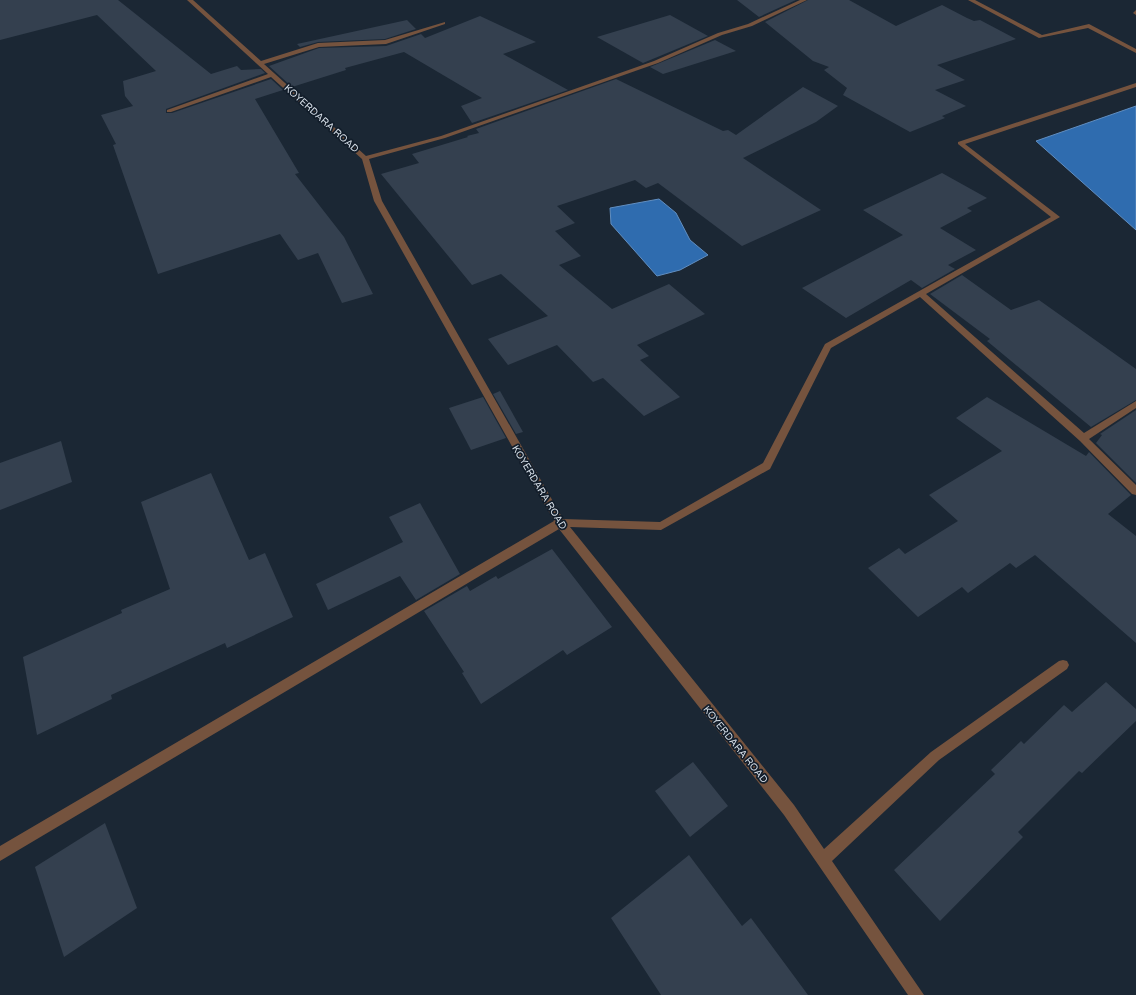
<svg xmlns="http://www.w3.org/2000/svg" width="1136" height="995" font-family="'Varela Round',sans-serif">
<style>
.water{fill:#2f6caf;stroke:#618ec0}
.building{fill:#34404f}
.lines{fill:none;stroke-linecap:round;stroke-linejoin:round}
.minor{fill:#75533e;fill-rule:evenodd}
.labels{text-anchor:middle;stroke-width:3.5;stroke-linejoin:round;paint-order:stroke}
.street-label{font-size:10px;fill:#d6dee7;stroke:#121d2a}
</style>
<rect width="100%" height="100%" fill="#1b2734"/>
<g class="water">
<path d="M1136,106V230L1036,141Z"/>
<path d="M659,199L676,213L690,240L708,255L680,270L657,276L611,224L610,208Z"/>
</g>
<g class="building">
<path d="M0,0H118L211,74L237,66L241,70L261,69L265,73L166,109V113H172L271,79L283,90L255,99L299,173L295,174L344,237L373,294L342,303L318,253L298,260L280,234L158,274L113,145L116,144L101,115L133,106L125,96L123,81L156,71L97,15L0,40Z"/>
<path d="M737,0H796L759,17Z"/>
<path d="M808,0H849L896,26L942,5L967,18L974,21L980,20L1016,39L937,65L965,80L935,90L966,106L942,116L945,118L910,132L843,95L847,88L824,70L829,67L813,61L765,22Z"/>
<path d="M670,15L708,36L643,63L597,37Z"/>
<path d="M480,16L536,42L503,54L568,90L472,123L461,106L482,98L404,52L345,68L346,70L292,87L269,66L319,48L386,46L421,34L425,38Z"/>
<path d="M407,20L416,29L385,39L318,42L300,47L297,44Z"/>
<path d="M715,40L736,51L663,74L650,67Z"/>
<path d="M616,79L723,131L728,130L736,135L803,87L838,106L816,122L743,158L821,210L742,246L658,183L646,188L635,180L557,206L575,223L555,231L581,256L559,265L612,309L669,284L705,314L637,345L649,356L640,360L680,397L644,416L603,378L593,382L557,345L508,365L488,339L548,316L501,274L472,285L381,174L419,163L412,154L468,137L467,136L479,133L476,129Z"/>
<path d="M942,173L987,198L967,208L972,211L940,228L976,250L948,265L955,269L922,288L911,280L846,318L802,288L903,235L863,210Z"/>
<path d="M962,275L1011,310L1039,300L1136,369V400L1091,427L987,341L990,339L930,294Z"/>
<path d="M500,391L523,432L516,434L493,394Z"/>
<path d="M483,397L506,438L471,450L449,408Z"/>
<path d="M987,397L1086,456L1089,452L1131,495L1108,514L1136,536V643L1035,555L1016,568L1010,563L968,593L962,587L918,617L868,568L899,548L905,554L958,521L929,495L1002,451L956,418Z"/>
<path d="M1136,410V483L1096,443L1102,435L1100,434Z"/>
<path d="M61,441L72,482L0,510V463Z"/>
<path d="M211,473L249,560L265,553L293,617L227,648L225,643L111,695L112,699L37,735L23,657L122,613L121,610L170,589L141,502Z"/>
<path d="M420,503L460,574L416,600L400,576L328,610L316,584L403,542L389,517Z"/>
<path d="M552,549L612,627L567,655L563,650L481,704L462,673L464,672L424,611L467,586L470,591L496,576L498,579Z"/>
<path d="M1106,682L1136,709V721L1082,773L1079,771L1018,832L1023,837L940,921L894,870L995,774L991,770L1021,741L1024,744L1064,705L1072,712Z"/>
<path d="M693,762L728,806L690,837L655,791Z"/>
<path d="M105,823L137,908L64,957L35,867Z"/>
<path d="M689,855L742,926L751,918L808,995H661L611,918Z"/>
</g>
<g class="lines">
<g class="minor">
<path d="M187,0H193L261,61L318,43L385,40L445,22V24L386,44L319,47L264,64L366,156L441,136L654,61L718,33L748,24L800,0H807L752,26L722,35L658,63L445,138L369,159L382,201L563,519L660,522L763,463L825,344L1051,217L958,144V142L1136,83V87L965,144L1060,217L926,294L1084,433L1136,401V408L1089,439L1136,485V495L1132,494L1080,441L920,297L831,348L770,469L661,530L570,527L794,805L824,849L931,752L1059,661L1063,660L1067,661L1069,665L1067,669L939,760L832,861L924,995H908L784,815L559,529L0,861V846L554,521L374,201L362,159L271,77L171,112H167V110L268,74Z"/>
<path d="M968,0H975L1042,35L1089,24L1136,49V53L1088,28L1039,38Z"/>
<path d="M1136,10V15L1133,13Z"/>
</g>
</g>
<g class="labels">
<g class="street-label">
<text transform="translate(322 118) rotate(42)" y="4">KOYERDARA ROAD</text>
<text transform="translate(540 487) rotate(59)" y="4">KOYERDARA ROAD</text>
<text transform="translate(736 744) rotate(51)" y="4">KOYERDARA ROAD</text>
</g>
</g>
</svg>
